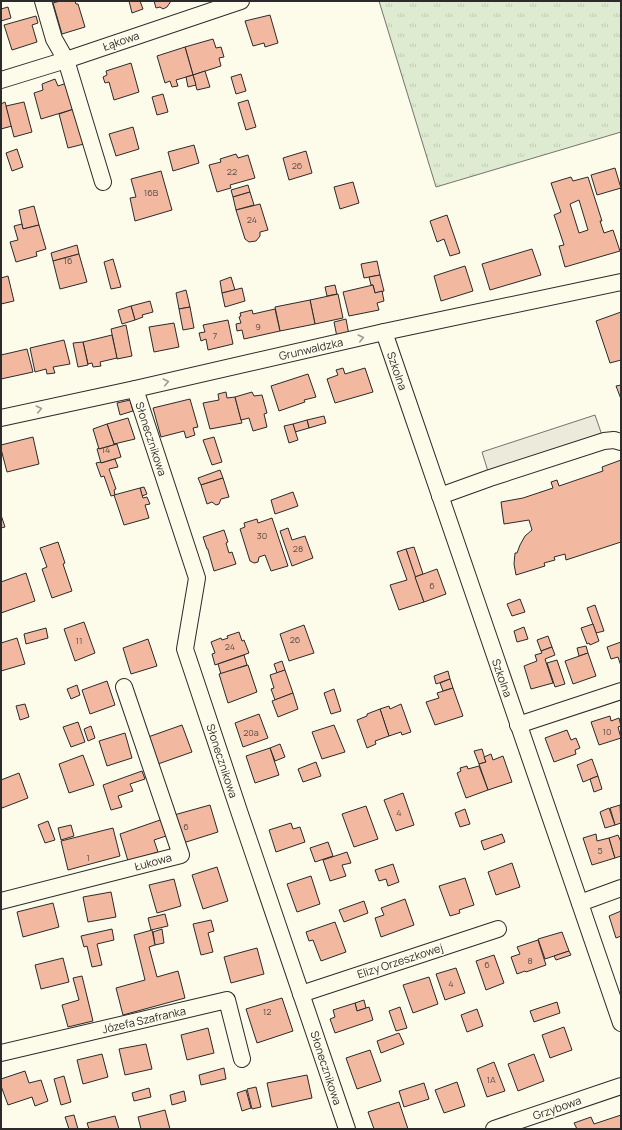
<svg xmlns="http://www.w3.org/2000/svg" width="622" height="1130" font-family="Manrope,sans-serif">
<style>
.grass{fill:url(#grass-tufts);stroke:#74746e}
.parking{fill:#eceadb;stroke:#74746e}
.building{fill:#f2b8a0;stroke:#2b2b2b;fill-rule:evenodd}
.lines{fill:none;stroke-linecap:round;stroke-linejoin:round}
.street-casing{stroke:#2b2b2b;stroke-width:18}
.street{stroke:#fdfbea;stroke-width:16}
.oneway{stroke:#9e9d94}
.labels{text-anchor:middle;stroke-width:3;stroke-linejoin:round;paint-order:stroke}
.number-label{font-size:9px;fill:#5d4e48}
.street-label{font-size:11px;fill:#2b2b2b;stroke:#fdfbea}
</style>
<defs>
<pattern id="grass-tufts" width="24" height="20" patternUnits="userSpaceOnUse"><rect width="24" height="20" fill="#deebd1"/><path d="M3 7l-1-3M5 7V3M7 7l1-3M15 17l-1-3M17 17v-4M19 17l1-3" fill="none" stroke="#bfcab4"/></pattern>
</defs>
<rect width="100%" height="100%" fill="#fdfbea"/>
<path class="grass" d="M379,1H621V132L436,187Z"/>
<path class="parking" d="M595,415L604,441L490,478L482,452Z"/>
<g class="building">
<path d="M60,1H75L76,4H78L85,27L62,34L53,3Z"/>
<path d="M129,1H140L143,9L132,13Z"/>
<path d="M154,1H171H170V3L169,4L167,7L163,9L160,7L156,8Z"/>
<path d="M8,7L11,18L1,21V9Z"/>
<path d="M270,15L278,43L265,47L264,43L253,46L245,21Z"/>
<path d="M36,16L38,23L32,25L37,42L12,50L4,25Z"/>
<path d="M213,39L216,48L221,47L224,57L219,58L221,66L193,75L185,47Z"/>
<path d="M185,47L193,75L176,80L178,86L172,87L170,81L165,83L157,56Z"/>
<path d="M131,63L139,92L114,100L109,82L105,83L103,77L107,75L106,71Z"/>
<path d="M205,71L210,87L197,90L193,75Z"/>
<path d="M241,74L246,91L236,94L231,77Z"/>
<path d="M193,75L196,85L188,87L186,77Z"/>
<path d="M55,79L58,86L67,83L74,109L41,119L34,93L43,90L42,84Z"/>
<path d="M163,94L168,112L157,115L152,97Z"/>
<path d="M248,100L256,127L246,130L238,103Z"/>
<path d="M5,102L12,126L1,129V104Z"/>
<path d="M24,102L32,132L14,137L6,106Z"/>
<path d="M74,109L84,144L68,148L59,114Z"/>
<path d="M133,127L139,149L116,156L109,134Z"/>
<path d="M194,145L199,163L173,171L168,152Z"/>
<path d="M17,149L23,167L12,171L6,153Z"/>
<path d="M306,151L312,173L289,180L283,158Z"/>
<path d="M236,154L238,158L248,155L255,178L230,185L231,188L217,192L209,165L221,162L220,159Z"/>
<path d="M615,168L621,188L597,195L591,175Z"/>
<path d="M161,171L172,210L135,221L130,198L136,197L131,179Z"/>
<path d="M571,177L573,181L588,177L602,221H600L604,233L613,230L620,251L565,267L559,246L564,245L554,215L561,212L551,183ZM579,200L588,230L579,233L570,204Z"/>
<path d="M353,182L359,203L340,209L334,187Z"/>
<path d="M248,185L250,192L233,197L231,190Z"/>
<path d="M250,192L254,205L236,210L233,197Z"/>
<path d="M260,204L268,230L260,232V236L256,241L249,242L245,239L236,210Z"/>
<path d="M34,206L39,225L23,229L19,210Z"/>
<path d="M447,215L460,253L450,256L444,239L437,242L430,221Z"/>
<path d="M22,224L23,229L39,225L46,249L36,252L37,256L16,262L10,242L18,240L14,226Z"/>
<path d="M77,245L79,254L53,261L51,253Z"/>
<path d="M532,249L541,275L490,290L482,264Z"/>
<path d="M79,254L87,282L60,289L53,261Z"/>
<path d="M113,259L121,287L111,289L104,262Z"/>
<path d="M377,261L380,275L364,278L361,264Z"/>
<path d="M465,266L473,291L441,301L434,276Z"/>
<path d="M380,275L384,291L375,293L373,285H371L369,277Z"/>
<path d="M8,276L14,301L1,304V278Z"/>
<path d="M231,277L235,290L222,293L220,281Z"/>
<path d="M335,285L337,294L327,296L325,287Z"/>
<path d="M373,285L375,293L382,291L384,301L377,303L379,310L349,316L343,292Z"/>
<path d="M242,288L245,301L225,307L222,293Z"/>
<path d="M186,290L190,307L179,309L176,293Z"/>
<path d="M338,294L343,318L315,324L310,300Z"/>
<path d="M310,300L315,324L280,331L275,307Z"/>
<path d="M150,301L153,312L142,315L143,317L135,320L131,306Z"/>
<path d="M131,306L135,320L122,324L118,310Z"/>
<path d="M190,307L194,328L183,330L179,309Z"/>
<path d="M275,309L280,331L244,339L242,330L237,331L236,324L241,323L239,317L241,316L240,313L252,310L253,314Z"/>
<path d="M621,312V360L610,363L596,321Z"/>
<path d="M346,319L349,335L337,337L334,322Z"/>
<path d="M228,320L233,344L208,350L206,339L201,341L199,333L205,332L203,325Z"/>
<path d="M174,323L179,347L154,352L149,327Z"/>
<path d="M126,325L132,356L117,359L111,329Z"/>
<path d="M112,335L117,358L100,362L101,366L93,367L92,363L88,364L83,342Z"/>
<path d="M64,340L70,364L53,367L55,373L47,374L46,369L35,372L30,348Z"/>
<path d="M83,342L88,365L78,367L73,343Z"/>
<path d="M27,349L33,372L1,379V355Z"/>
<path d="M343,368L345,374L365,368L373,392L335,403L327,379L338,375L336,370Z"/>
<path d="M308,374L316,397L304,400L305,402L279,411L271,386Z"/>
<path d="M621,385V399L616,386Z"/>
<path d="M226,392L227,398L235,397L242,423L210,429L203,403L219,400L218,394Z"/>
<path d="M252,392L254,396L262,395L267,413L264,414L267,427L253,431L249,418L241,420L235,397Z"/>
<path d="M190,399L198,427L193,428L195,435L186,438L184,431L161,437L153,408Z"/>
<path d="M130,400L133,411L120,415L117,403Z"/>
<path d="M324,416L326,423L309,428L307,420Z"/>
<path d="M128,418L135,439L114,444L107,424Z"/>
<path d="M307,420L309,428L295,432L293,424Z"/>
<path d="M107,424L114,444H117L99,449L93,429Z"/>
<path d="M293,424L298,440L289,443L284,426Z"/>
<path d="M33,437L39,464L7,472L1,449V445Z"/>
<path d="M214,437L222,462L212,465L203,440Z"/>
<path d="M117,444L121,457L101,463L97,449L99,448V449Z"/>
<path d="M115,459L118,467L109,469L116,489L114,490L115,495L111,496L104,476L101,477L96,463L101,462V463Z"/>
<path d="M621,460V542L566,560L565,554L554,557L555,560L544,563L545,566L516,575L514,564L515,553H517L520,545L525,536L532,530L529,520L504,524L501,502L523,498L553,488L551,482L557,480L559,486L603,471L602,467Z"/>
<path d="M220,470L223,478L201,485L198,478Z"/>
<path d="M223,478L229,497L221,499L219,504L216,505L212,502L207,504L201,485Z"/>
<path d="M144,487L147,494L142,496L140,488Z"/>
<path d="M140,488L143,498L147,497L150,504L145,505L149,518L124,525L114,495Z"/>
<path d="M293,492L298,506L275,514L271,500Z"/>
<path d="M1,515L5,527L1,528Z"/>
<path d="M272,518L288,566L271,571L265,555L259,557L258,562L254,563L250,561L240,529L245,527L244,523L257,519L258,523Z"/>
<path d="M288,528L292,540L305,536L313,558L292,566L280,531Z"/>
<path d="M224,530L228,542L226,543L229,553L232,552L236,564L214,571L208,550V549H207L203,537Z"/>
<path d="M58,542L65,563L63,564L72,591L52,598L42,569L47,567L40,548Z"/>
<path d="M414,547L423,574L415,577L406,549Z"/>
<path d="M406,549L424,602L399,610L390,585L407,580L397,552Z"/>
<path d="M437,569L446,594L424,602L415,577Z"/>
<path d="M26,573L35,601L1,613V582Z"/>
<path d="M520,599L525,612L512,616L507,604Z"/>
<path d="M595,605L604,631L596,633L587,608Z"/>
<path d="M84,622L95,653L75,661L64,629Z"/>
<path d="M593,624L599,641L590,645L589,643L587,644L581,628Z"/>
<path d="M304,625L314,653L289,661L280,634Z"/>
<path d="M524,627L528,639L517,642L514,631Z"/>
<path d="M46,628L48,638L26,644L24,634Z"/>
<path d="M239,632L242,641L244,640L249,653L215,665L212,654L215,653L211,642L221,638L222,640L228,638L227,636Z"/>
<path d="M548,636L552,647L541,651L537,640Z"/>
<path d="M17,638L25,664L1,671V643Z"/>
<path d="M148,639L157,666L131,674L123,648Z"/>
<path d="M621,642V666L618,657L611,659L607,647Z"/>
<path d="M586,646L588,653L579,656L577,648Z"/>
<path d="M552,647L555,655L545,659L553,683L531,689L524,666L537,661L535,655L542,653L541,651Z"/>
<path d="M588,653L596,676L573,684L565,661Z"/>
<path d="M244,655L247,665L221,674L218,664Z"/>
<path d="M557,660L565,684L555,687L547,663Z"/>
<path d="M282,661L285,670L277,673L274,664Z"/>
<path d="M248,665L257,692L228,703L219,674Z"/>
<path d="M285,670L293,693L275,700L271,689L274,688L270,675Z"/>
<path d="M448,671L450,679L436,684L434,676Z"/>
<path d="M450,679L453,688L443,691L440,683Z"/>
<path d="M107,681L115,705L90,714L82,690Z"/>
<path d="M77,685L80,695L71,699L67,689Z"/>
<path d="M453,688L463,716L435,725L426,702L439,698L437,693Z"/>
<path d="M334,689L341,711L331,714L324,693Z"/>
<path d="M293,693L298,709L278,717L272,701Z"/>
<path d="M25,704L29,717L20,720L16,706Z"/>
<path d="M401,704L411,732L402,735L401,732L389,736L380,709L389,706L390,709Z"/>
<path d="M380,709L389,736L375,741L376,744L367,748L357,720L367,716V714Z"/>
<path d="M259,714L268,738L243,747L235,723Z"/>
<path d="M610,716L611,721L619,718L621,726L618,727L621,738L599,745L591,722Z"/>
<path d="M78,722L85,742L71,747L63,727Z"/>
<path d="M182,725L192,752L158,764L148,737Z"/>
<path d="M334,725L345,752L322,759L312,732Z"/>
<path d="M91,726L95,738L88,741L84,729Z"/>
<path d="M567,730L571,740L576,738L580,748L575,750L576,754L554,762L545,738Z"/>
<path d="M125,733L132,758L107,766L99,741Z"/>
<path d="M280,744L285,757L275,761L270,748Z"/>
<path d="M270,748L279,775L255,783L246,756Z"/>
<path d="M482,749L486,762L479,764L474,751Z"/>
<path d="M491,754L493,760L503,756L512,782L488,790L479,764L486,762L484,757Z"/>
<path d="M83,755L94,785L69,793L59,764Z"/>
<path d="M592,759L598,776L583,782L577,765Z"/>
<path d="M316,762L321,776L303,782L298,769Z"/>
<path d="M467,766L468,769L479,766L488,790L466,798L457,773L461,771L460,768Z"/>
<path d="M142,771L145,779L130,784L133,791L118,796L122,807L111,810L103,785Z"/>
<path d="M19,773L28,798L2,808L1,804V780Z"/>
<path d="M598,776L602,789L594,792L590,779Z"/>
<path d="M403,793L414,825L396,831L384,800Z"/>
<path d="M210,805L218,832L183,843L174,815Z"/>
<path d="M620,805L621,823L615,825L610,808Z"/>
<path d="M366,806L378,839L354,847L342,814Z"/>
<path d="M609,808L615,825L605,828L600,812Z"/>
<path d="M465,809L470,824L460,827L455,813Z"/>
<path d="M163,819L169,835L154,840L158,852L128,861L120,834Z"/>
<path d="M48,821L55,840L45,843L38,825Z"/>
<path d="M291,823L293,829L300,827L305,842L276,852L269,830Z"/>
<path d="M71,825L74,836L61,840L58,828Z"/>
<path d="M113,828L120,856L68,870L61,841Z"/>
<path d="M502,834L505,842L484,850L481,841Z"/>
<path d="M596,834L597,841L609,838L615,858L592,865L583,838Z"/>
<path d="M618,835L621,842V856L615,858L609,838Z"/>
<path d="M328,842L333,856L315,862L310,848Z"/>
<path d="M347,852L351,863L342,865L346,876L330,881L323,860Z"/>
<path d="M512,863L520,887L496,895L488,872Z"/>
<path d="M393,864L399,882L388,886L386,879L379,881L375,870Z"/>
<path d="M217,867L228,901L203,909L192,875Z"/>
<path d="M311,876L320,904L297,912L287,884Z"/>
<path d="M465,878L474,905L459,910L460,913L450,916L439,886Z"/>
<path d="M174,879L181,906L157,913L149,885Z"/>
<path d="M111,892L116,917L88,922L83,897Z"/>
<path d="M405,899L414,925L381,937L375,918L384,915L381,908Z"/>
<path d="M364,901L368,913L344,922L339,910Z"/>
<path d="M53,903L59,927L23,937L17,912Z"/>
<path d="M621,911V936L616,938L609,916Z"/>
<path d="M165,914L168,926L151,930L148,918Z"/>
<path d="M211,920L214,931L208,933L213,952L201,955L193,924Z"/>
<path d="M335,922L346,952L321,961L313,940L309,941L306,932Z"/>
<path d="M112,929L114,940L97,944L102,965L92,967L87,946L84,947L81,936Z"/>
<path d="M162,929L164,943L155,945L153,932Z"/>
<path d="M152,930L155,945L149,947L157,977L178,971L185,998L123,1015L116,988L145,980L134,935Z"/>
<path d="M562,932L569,951L545,959L538,939Z"/>
<path d="M538,940L546,965L526,972L525,971L517,974L511,957L520,954L517,947Z"/>
<path d="M257,948L264,974L231,983L224,957Z"/>
<path d="M569,951L571,955L556,960L554,956Z"/>
<path d="M494,955L504,983L486,990L476,961Z"/>
<path d="M63,958L69,982L41,989L35,965Z"/>
<path d="M456,968L465,993L445,1000L436,974Z"/>
<path d="M82,976L93,1021L68,1027L62,1005L79,1000L73,978Z"/>
<path d="M429,977L438,1004L413,1013L403,985Z"/>
<path d="M282,998L293,1031L257,1043L246,1009Z"/>
<path d="M364,1000L366,1008L357,1011L355,1003Z"/>
<path d="M557,1002L560,1013L534,1022L530,1011Z"/>
<path d="M355,1003L357,1011L369,1007L373,1020L335,1033L330,1019L335,1017L333,1010Z"/>
<path d="M400,1007L407,1028L396,1031L389,1011Z"/>
<path d="M477,1009L483,1026L467,1032L461,1015Z"/>
<path d="M564,1027L572,1050L550,1058L542,1035Z"/>
<path d="M208,1028L214,1053L187,1060L181,1035Z"/>
<path d="M399,1033L404,1044L381,1053L377,1041Z"/>
<path d="M146,1044L152,1069L125,1075L119,1049Z"/>
<path d="M370,1050L381,1081L357,1089L346,1058Z"/>
<path d="M102,1054L108,1077L83,1084L77,1060Z"/>
<path d="M534,1054L544,1081L518,1091L508,1064Z"/>
<path d="M494,1062L505,1091L487,1097L477,1069Z"/>
<path d="M224,1068L226,1079L201,1085L199,1075Z"/>
<path d="M25,1071L29,1083L41,1080L48,1101L35,1106L32,1097L8,1105L1,1086V1079Z"/>
<path d="M307,1075L312,1098L272,1107L267,1083Z"/>
<path d="M64,1076L71,1102L61,1105L54,1079Z"/>
<path d="M457,1082L465,1106L444,1113L435,1090Z"/>
<path d="M424,1083L429,1099L404,1107L399,1091Z"/>
<path d="M256,1087L261,1107L252,1109L247,1089Z"/>
<path d="M149,1088L151,1097L134,1101L132,1093Z"/>
<path d="M246,1090L251,1108L242,1111L237,1093Z"/>
<path d="M184,1091L186,1101L172,1105L170,1095Z"/>
<path d="M399,1102L408,1129H374L368,1112Z"/>
<path d="M165,1110L170,1129H141L138,1117Z"/>
<path d="M74,1115L78,1129H69L65,1117Z"/>
<path d="M621,1115V1129H577L574,1123L591,1117L594,1124Z"/>
<path d="M115,1116L119,1129H89L87,1123Z"/>
</g>
<g class="lines">
<g class="street-casing">
<g id="street">
<path d="M43,1L54,39L66,60L103,182"/>
<path d="M1,80L66,60L241,1"/>
<path d="M384,332L621,1023"/>
<path d="M135,389L197,578L185,649L240,814L347,1129"/>
<path d="M1,418L135,389L384,332L621,282"/>
<path d="M440,496L490,478L604,441L614,440L621,442"/>
<path d="M518,725L621,691"/>
<path d="M1,901L181,855L124,687"/>
<path d="M580,903L621,888"/>
<path d="M301,994L498,929"/>
<path d="M1,1053L227,1000L242,1059"/>
<path d="M494,1129L621,1086"/>
</g>
</g>
<use href="#street" class="street"/>
</g>
<defs><path id="oneway-chevron" d="M-2-3.5L2.5 0L-2 3.5" fill="none" stroke-width="1.6" stroke-linecap="round" stroke-linejoin="round"/></defs>
<g class="oneway">
<use href="#oneway-chevron" transform="translate(361 338) rotate(-13)"/>
<use href="#oneway-chevron" transform="translate(166 382) rotate(-13)"/>
<use href="#oneway-chevron" transform="translate(39 409) rotate(-12)"/>
</g>
<g class="labels">
<g class="number-label">
<text x="297" y="169">26</text>
<text x="232" y="175">22</text>
<text x="151" y="196">16B</text>
<text x="252" y="223">24</text>
<text x="68" y="264">16</text>
<text x="258" y="330">9</text>
<text x="215" y="339">7</text>
<text x="106" y="453">14</text>
<text x="262" y="539">30</text>
<text x="298" y="552">28</text>
<text x="432" y="589">6</text>
<text x="295" y="643">26</text>
<text x="79" y="644">11</text>
<text x="230" y="650">24</text>
<text x="607" y="735">10</text>
<text x="251" y="736">20a</text>
<text x="399" y="816">4</text>
<text x="186" y="830">6</text>
<text x="600" y="854">5</text>
<text x="88" y="861">1</text>
<text x="530" y="964">8</text>
<text x="487" y="968">6</text>
<text x="451" y="987">4</text>
<text x="267" y="1015">12</text>
<text x="491" y="1083">1A</text>
</g>
<g class="street-label">
<text transform="translate(121 41) rotate(-19)" y="4">Łąkowa</text>
<text transform="translate(311 349) rotate(-13)" y="4">Grunwaldzka</text>
<text transform="translate(397 371) rotate(71)" y="4">Szkolna</text>
<text transform="translate(151 439) rotate(72)" y="4">Słonecznikowa</text>
<text transform="translate(502 678) rotate(71)" y="4">Szkolna</text>
<text transform="translate(222 761) rotate(72)" y="4">Słonecznikowa</text>
<text transform="translate(153 862) rotate(-15)" y="4">Łukowa</text>
<text transform="translate(400 961) rotate(-18)" y="4">Elizy Orzeszkowej</text>
<text transform="translate(144 1020) rotate(-13)" y="4">Józefa Szafranka</text>
<text transform="translate(326 1068) rotate(72)" y="4">Słonecznikowa</text>
<text transform="translate(557 1108) rotate(-19)" y="4">Grzybowa</text>
</g>
</g>
<rect width="622" height="1130" fill="none" stroke="#2b2b2b" stroke-width="4"/>
</svg>
